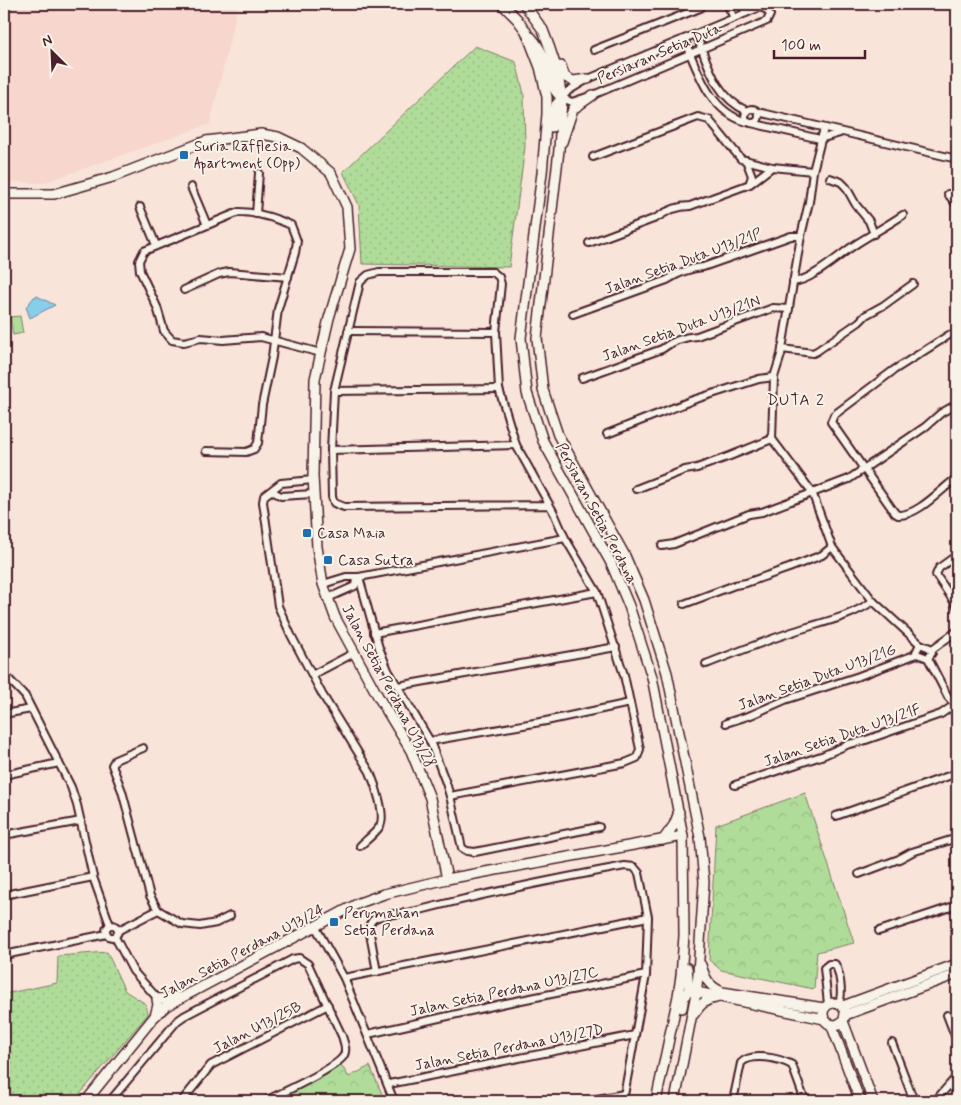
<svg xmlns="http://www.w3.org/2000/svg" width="961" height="1105" font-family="Mynerve,sans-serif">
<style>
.built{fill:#f6d6cd}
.grass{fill:url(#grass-dots);stroke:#7d7e62}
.park{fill:url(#park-crowns);stroke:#7d7e62}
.pitch{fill:#b0dc9a;stroke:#7d7e62}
.water{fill:#88cde9;stroke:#6f879d}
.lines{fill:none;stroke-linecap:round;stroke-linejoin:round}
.street-casing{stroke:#4a1f2b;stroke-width:10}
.secondary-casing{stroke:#4a1f2b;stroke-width:12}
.street{stroke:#f7f3e8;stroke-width:6}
.secondary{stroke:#f7f3e8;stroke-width:9}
.poi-dot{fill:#1f6fb2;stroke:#f7f3e8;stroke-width:2}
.labels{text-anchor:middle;stroke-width:4;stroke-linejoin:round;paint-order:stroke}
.street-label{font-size:15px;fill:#4a1f2b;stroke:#f7f3e8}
.poi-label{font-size:15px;fill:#4a1f2b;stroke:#f7f3e8;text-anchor:start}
.neighbourhood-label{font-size:16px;letter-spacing:1px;fill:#4a1f2b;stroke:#f7f3e8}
</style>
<defs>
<pattern id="grass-dots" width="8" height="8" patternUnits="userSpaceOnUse" patternTransform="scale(1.25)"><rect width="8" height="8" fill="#b0dc9a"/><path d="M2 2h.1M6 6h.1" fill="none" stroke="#99bc85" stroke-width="1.8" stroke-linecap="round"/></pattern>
<pattern id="park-crowns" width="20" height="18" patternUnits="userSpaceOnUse" patternTransform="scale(1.25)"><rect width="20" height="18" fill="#b0dc9a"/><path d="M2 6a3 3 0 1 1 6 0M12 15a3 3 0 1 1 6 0" fill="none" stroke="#99bc85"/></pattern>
</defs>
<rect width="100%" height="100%" fill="#f9e4da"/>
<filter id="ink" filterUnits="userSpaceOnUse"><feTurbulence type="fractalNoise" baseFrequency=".02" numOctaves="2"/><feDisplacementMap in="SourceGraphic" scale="10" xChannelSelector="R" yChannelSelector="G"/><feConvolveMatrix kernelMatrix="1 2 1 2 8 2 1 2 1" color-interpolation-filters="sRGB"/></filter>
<g filter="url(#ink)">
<path class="built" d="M4,4H238L210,124L43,183L4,181Z"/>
<g class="grass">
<path d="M475,46L516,62L524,94L525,147L509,267L362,264L359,205L343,172Z"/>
<path d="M107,952L125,991L146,1004L148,1014L74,1101H4V994L57,983L58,956Z"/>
</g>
<g class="park">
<path d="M805,793L854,943L817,952L814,989L721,970L709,960L716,825Z"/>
<path d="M341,1065L349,1077L370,1066L385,1101H271Z"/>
</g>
<path class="pitch" d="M20,316L23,333L13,335L10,317Z"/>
<path class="water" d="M37,296L55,305L30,318L26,307L34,297Z"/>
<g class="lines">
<g class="street-casing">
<g id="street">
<path d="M727,4L734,18"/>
<path d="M741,4L746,13"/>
<path d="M758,8C764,7 767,9 770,15L767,21L593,95L572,102L562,98L568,91L588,79Z"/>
<path d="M696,34C708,64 715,97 747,111"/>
<path d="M684,39C698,71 709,112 747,122"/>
<path d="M594,50L700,8L703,4"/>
<circle cx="752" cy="116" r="7"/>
<path d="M758,112L957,159"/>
<path d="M751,123L820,139L840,133"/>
<path d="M824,128L813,171L809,202L801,236L781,355L774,377L772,439L812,492L832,547L873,601L920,644"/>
<path d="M593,157L698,117L709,120L741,159L772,167L813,171"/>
<path d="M746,160L752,176L750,182"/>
<path d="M830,178L841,182L846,187L856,205L869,221L874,234"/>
<path d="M191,187L207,225"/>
<path d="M948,194L957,205"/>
<path d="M140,207L156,245"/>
<path d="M256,214L259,173"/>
<path d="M589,243L656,218C666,211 677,206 690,206L750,184L772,167"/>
<path d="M793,282C813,280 839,255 856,244C872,234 888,225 903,215"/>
<path d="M184,290L219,274L229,272L288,277"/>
<path d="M573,314L667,280C678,273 690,268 703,267L791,236H801"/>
<path d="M348,331L496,332"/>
<path d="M949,335L894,370L834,415L831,422L895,513L898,515C918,516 942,488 957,478"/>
<path d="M782,349L813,353L817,351L859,322L866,315L884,305L913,284"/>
<path d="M582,378L662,349C672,341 684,337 697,336L773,308L789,309"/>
<path d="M334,391L499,389"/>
<path d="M607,434L693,400L759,379L774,377"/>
<path d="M331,450L516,445"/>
<path d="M206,451L246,452L254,449L258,443L262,405L272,357L278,309L295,253L297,241L291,225C275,218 256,212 239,212L144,251L139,261L140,271L157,307L164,331L172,340L184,342L201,338L223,340L261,337L321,353"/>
<path d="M313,480L281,483L264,496L263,502L278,606L291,635L322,694L370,772C375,784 386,815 380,826C375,834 366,840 360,846"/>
<path d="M636,489L685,470L697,468L730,456L772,439"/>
<path d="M272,491L281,496L313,494"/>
<path d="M662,546L674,544L749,514L762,512L849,479L925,427L941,413L957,404"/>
<path d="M957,555L939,568L936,575L957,606"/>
<path d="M359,577L565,538"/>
<path d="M323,584L346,577H359L379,648L388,670L430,741L446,783L450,796L462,848L467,851L475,852L599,827"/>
<path d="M328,598L355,586L356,578"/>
<path d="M684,604L735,585L746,583L789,568L822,555L832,547"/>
<path d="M374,633L597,592"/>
<path d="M920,644L930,648L932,653L928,658L917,654L916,652Z"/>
<path d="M931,650L957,631"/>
<path d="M928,658L948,697L956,706"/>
<path d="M706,664C740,651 774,637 808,627C832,620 853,615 873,601"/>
<path d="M4,674L25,696L71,787L77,805L93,877L110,925"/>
<path d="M312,675L354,653"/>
<path d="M398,686L616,647"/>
<path d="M4,714L31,709"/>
<path d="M726,723L751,715L785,700L859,676L917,654"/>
<path d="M430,741L546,721L630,703"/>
<path d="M143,748L115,760L112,765L122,791L150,896L158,910L182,924L200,926L216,923L230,916"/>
<path d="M4,775L59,763"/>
<path d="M735,785L824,755L849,744L863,741L941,714L954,705"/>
<path d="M450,796L625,763L637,758L640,749L624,675L597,592L565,538L554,513L516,445L499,389L496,332L501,284L499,277L493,272H379L368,275L360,282L334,391L331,450L332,497L334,503L344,507L549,505"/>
<path d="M836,816L957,773"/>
<path d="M4,835L81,821"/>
<path d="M859,874L899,859L912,852L957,838"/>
<path d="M4,895L93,877"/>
<circle cx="112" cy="931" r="6"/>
<path d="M315,926L344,978L394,1101"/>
<path d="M119,930L158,910"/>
<path d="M879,931L957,905"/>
<path d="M115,937L133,971L159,1000"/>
<path d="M4,955L107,934"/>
<path d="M377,972L369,928C370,922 372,919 378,917C390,913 404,914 416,911C485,893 555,879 625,866L634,867L639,873L648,917L646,975L623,1101"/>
<path d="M344,978L648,917"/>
<path d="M828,1004L824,968L829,964H835C840,973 843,993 839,1003"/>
<path d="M947,1015L957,1041"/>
<path d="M368,1034L506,1003L646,975"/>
<path d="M892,1043L914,1101"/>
<path d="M389,1084L635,1035"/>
<path d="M110,1101L177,1021L184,1016L293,959L299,958L308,964L342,1036C344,1043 347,1049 344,1055C339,1067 280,1094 265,1101"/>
<path d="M182,1101L211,1065L328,1005"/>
<path d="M586,1101L624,1094"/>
<path d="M733,1101L741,1063C751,1052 779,1058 792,1065L805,1101"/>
<path d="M935,1101L957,1076"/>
</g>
</g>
<g class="secondary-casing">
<g id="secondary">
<path d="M502,4L517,19L526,31L540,67L547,97V114L542,173L521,338L527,393L543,441L611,563L629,606L652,677L683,836L684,936L681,976L678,996L656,1101"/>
<path d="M524,4L543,30L549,46L557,70L562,98L559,150L537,338L543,390L558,435L625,556L644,600L667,673L700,837L704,882L697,988L675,1101"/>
<path d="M531,37C539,46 543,54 547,65C551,79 550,88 562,98"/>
<path d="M561,66L565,77L573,81L588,79"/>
<path d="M552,127L556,105L562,98"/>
<path d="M562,142L573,109L593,95"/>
<path d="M4,194H54L113,177L206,141L261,134L278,137L301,148L331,173L347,207L350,249L329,318L315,379L313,476L317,547L323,584L335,617L379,698L411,751L430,798L447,879"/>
<path d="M663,840L674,825L679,812"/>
<path d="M701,965C705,978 708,985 720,991"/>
<path d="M692,991L824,1019"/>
<path d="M716,991L824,1008"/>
<circle cx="834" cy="1014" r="11"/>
<path d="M843,1006L957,964"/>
<path d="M682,1008L684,997L689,989L687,968"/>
<path d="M694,1014C700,1005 705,999 716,998"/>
<path d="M845,1015L957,974"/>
<path d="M155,1016L158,1005L157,999L178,997"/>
<path d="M843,1021L873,1101"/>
<path d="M831,1024L860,1101"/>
<path d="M86,1101L154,1017L166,1006L359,903L384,894L447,879L683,836"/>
</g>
</g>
<use href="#street" class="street"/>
<use href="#secondary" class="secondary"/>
</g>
</g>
<g class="poi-dot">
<rect x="179" y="150" width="10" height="10" rx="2.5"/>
<rect x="302" y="528" width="10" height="10" rx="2.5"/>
<rect x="323" y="555" width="10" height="10" rx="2.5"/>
<rect x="329" y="917" width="10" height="10" rx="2.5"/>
</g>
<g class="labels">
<g class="street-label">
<text transform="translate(659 53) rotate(-23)" y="5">Persiaran Setia Duta</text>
<text transform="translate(683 261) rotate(-20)" y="5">Jalan Setia Duta U13/21P</text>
<text transform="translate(681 328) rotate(-20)" y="5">Jalan Setia Duta U13/21N</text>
<text transform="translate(597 513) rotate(62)" y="5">Persiaran Setia Perdana</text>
<text transform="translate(817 677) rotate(-20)" y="5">Jalan Setia Duta U13/21G</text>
<text transform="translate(389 686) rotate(62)" y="5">Jalan Setia Perdana U13/28</text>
<text transform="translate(842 735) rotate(-19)" y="5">Jalan Setia Duta U13/21F</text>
<text transform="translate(242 951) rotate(-28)" y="5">Jalan Setia Perdana U13/24</text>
<text transform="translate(504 991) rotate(-12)" y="5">Jalan Setia Perdana U13/27C</text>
<text transform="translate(257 1027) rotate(-27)" y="5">Jalan U13/25B</text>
<text transform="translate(509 1047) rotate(-11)" y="5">Jalan Setia Perdana U13/27D</text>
</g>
<g class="poi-label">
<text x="194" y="151">Suria Rafflesia<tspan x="194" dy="17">Apartment (Opp)</tspan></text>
<text x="317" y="538">Casa Maia</text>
<text x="338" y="565">Casa Sutra</text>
<text x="344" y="918">Perumahan<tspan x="344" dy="17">Setia Perdana</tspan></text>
</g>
<g class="neighbourhood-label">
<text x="796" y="405">DUTA 2</text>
</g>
</g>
<rect width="961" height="1105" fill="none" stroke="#f7f3e8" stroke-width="20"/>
<rect x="10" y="10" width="941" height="1085" fill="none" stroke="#4a1f2b" stroke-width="2" filter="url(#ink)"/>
<g transform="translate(52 52) rotate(336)" stroke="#f7f3e8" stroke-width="4" paint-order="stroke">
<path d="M0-4L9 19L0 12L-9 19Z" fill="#4a1f2b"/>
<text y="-8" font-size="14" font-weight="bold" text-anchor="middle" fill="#4a1f2b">N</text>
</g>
<path d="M774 50v8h91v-8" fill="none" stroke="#4a1f2b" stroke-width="2.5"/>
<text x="781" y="50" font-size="15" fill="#4a1f2b" stroke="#f7f3e8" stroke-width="4" paint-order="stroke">100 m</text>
</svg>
